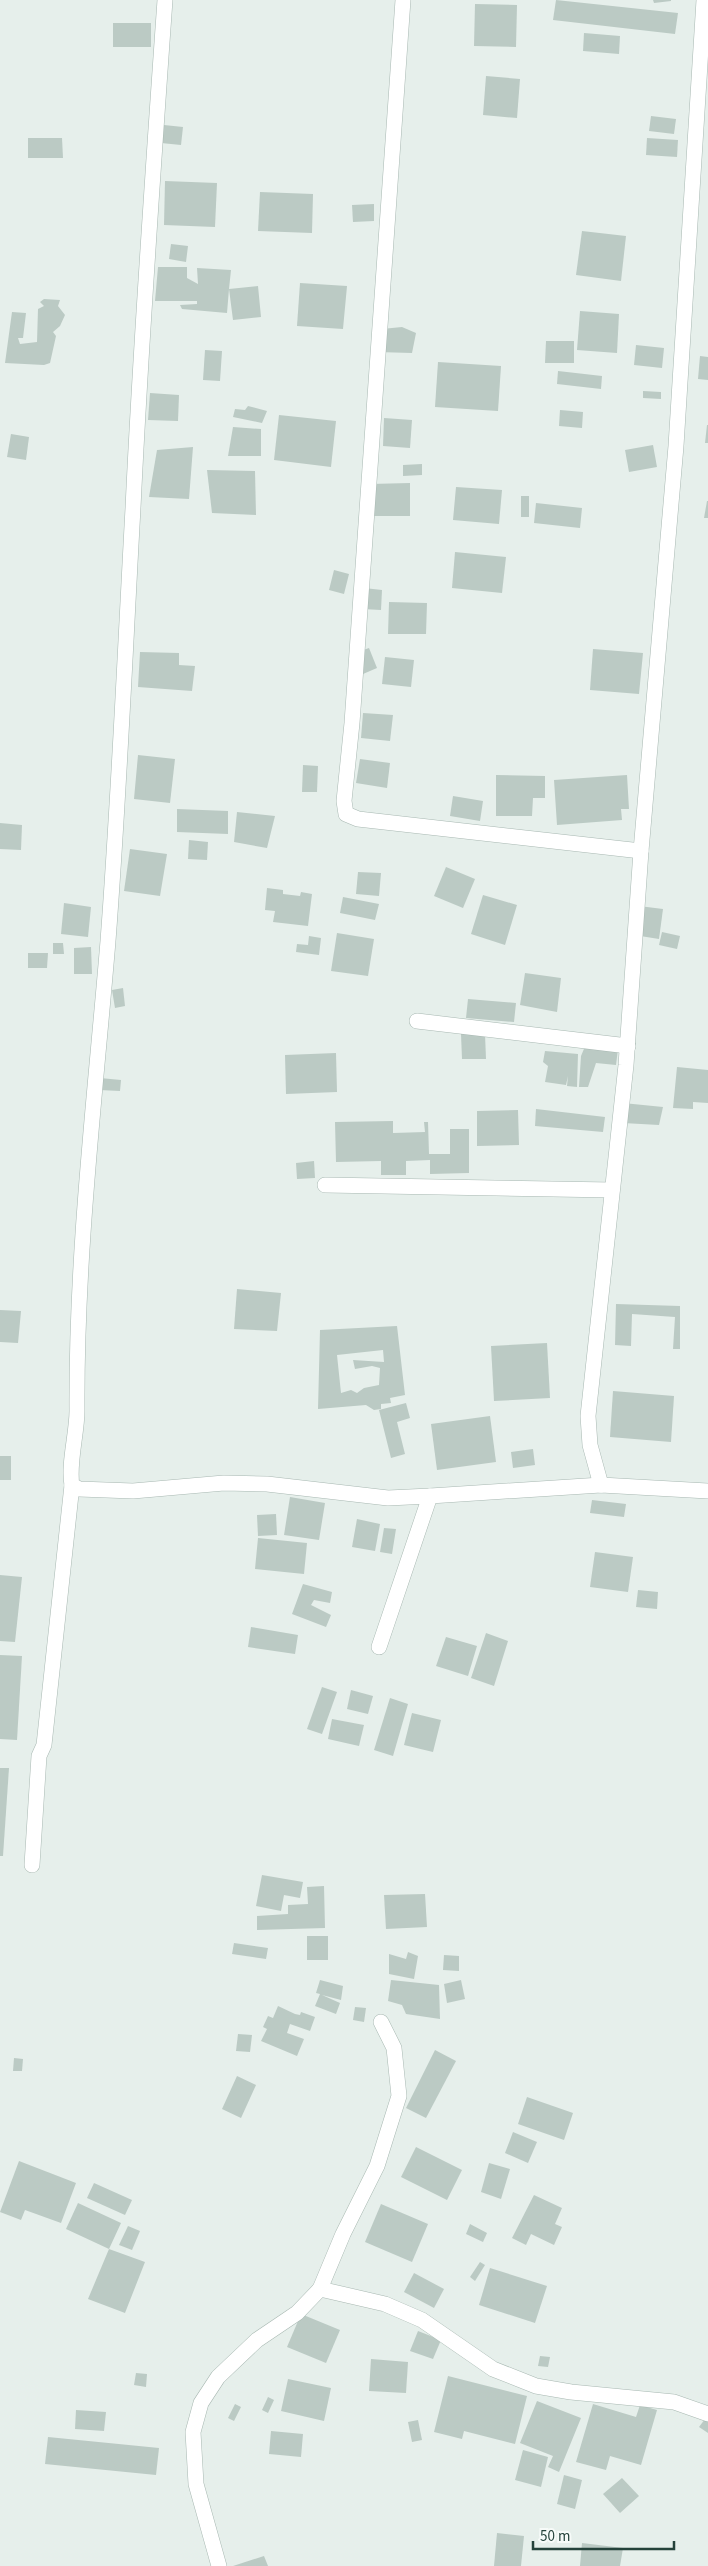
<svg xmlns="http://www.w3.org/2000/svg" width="708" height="2566" font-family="'Source Sans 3',sans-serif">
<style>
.building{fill:#bbcac4;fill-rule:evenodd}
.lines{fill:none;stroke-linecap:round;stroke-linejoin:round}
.minor-casing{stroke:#a8b8b2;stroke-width:16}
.minor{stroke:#fff;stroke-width:15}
</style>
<rect width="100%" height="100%" fill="#e6efeb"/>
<g class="building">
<path d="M556,0L678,13L675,34L553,20Z"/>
<path d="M653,0H671V1L654,3Z"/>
<path d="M475,4L517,5L516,47L474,46Z"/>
<rect x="113" y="23" width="38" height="24"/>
<path d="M584,33L620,36L619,54L583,51Z"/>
<path d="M486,76L520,79L517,118L483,115Z"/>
<path d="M651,116L676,119L674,134L649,131Z"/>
<path d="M164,125L183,127L181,145L161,143Z"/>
<path d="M28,138H62L63,158H28Z"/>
<path d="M647,138L678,140L677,157L646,155Z"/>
<path d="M165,181L217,183L215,227L164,225Z"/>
<path d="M260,192L313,194L312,233L258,231Z"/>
<path d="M374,204V221L353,222L352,205Z"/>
<path d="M582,231L626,236L621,281L576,275Z"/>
<path d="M171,244L188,246L186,262L169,259Z"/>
<path d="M158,267H187V278L198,284L197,268L231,270L229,289L258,286L261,317L233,320L229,289L227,313L182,309L180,305L197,304V301H155Z"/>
<path d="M300,283L347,286L343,329L297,326Z"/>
<path d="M44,299L60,300L58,306L65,315L60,326L53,332L56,336L50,363L44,365L5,363L12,312L26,313L23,338H18L20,344L37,342L38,309L44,306L40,302Z"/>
<path d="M580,311L619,314L617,353L577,350Z"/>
<path d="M402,327L416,333L412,353L377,352L382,329Z"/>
<path d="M546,341H574V363H545Z"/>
<path d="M636,345L664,348L662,368L634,365Z"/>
<path d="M205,350L222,351L220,381L203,380Z"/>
<path d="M700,356L708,357V380L698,379Z"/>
<path d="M438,362L501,366L498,411L435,407Z"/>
<path d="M558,371L602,376L601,389L557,384Z"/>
<path d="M643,391L661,392V399L643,398Z"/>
<path d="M150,393L179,395L178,421L148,420Z"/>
<path d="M248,406L267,411L262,423L233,417L235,409L245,410Z"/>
<path d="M560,410L583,412L582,428L559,426Z"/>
<path d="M279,415L336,421L331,467L274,460Z"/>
<path d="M384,418L412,420L410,448L383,446Z"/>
<path d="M707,425H708V443H705Z"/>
<path d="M233,427L261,429V456H228Z"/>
<path d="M11,434L29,437L26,460L7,457Z"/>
<path d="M653,445L657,467L629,472L625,450Z"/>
<path d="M193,447L189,499L149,497L157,450Z"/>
<path d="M422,464V475L403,476V465Z"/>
<path d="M207,470L255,471L256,515L212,513Z"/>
<path d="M410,483V516H371L370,484Z"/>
<path d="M456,487L502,490L499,524L453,520Z"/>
<rect x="521" y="496" width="8" height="21"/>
<path d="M707,501H708V518H704Z"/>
<path d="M536,503L582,508L580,528L534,523Z"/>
<path d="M455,552L506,557L502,593L452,588Z"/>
<path d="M334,570L349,574L344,594L329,590Z"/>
<path d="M364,588L382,590L381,610L362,609Z"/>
<path d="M389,602L427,603L426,634H388Z"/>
<path d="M369,648L377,668L363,674L355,653Z"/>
<path d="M593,649L643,653L639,694L590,690Z"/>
<path d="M140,652L179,653V665L195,666L192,691L138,687Z"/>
<path d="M385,657L414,660L411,687L382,684Z"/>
<path d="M363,713L393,715L390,741L361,738Z"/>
<path d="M138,755L175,759L170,803L134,799Z"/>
<path d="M360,759L390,763L387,788L356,783Z"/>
<path d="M303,765L318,766L317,792H302Z"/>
<path d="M496,775L545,776V798H533L532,816H496Z"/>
<path d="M627,775L629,809H621L622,820L557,825L554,780Z"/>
<path d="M453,796L483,801L480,821L450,816Z"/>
<path d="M177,809L228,811V834L177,832Z"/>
<path d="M237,812L275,816L267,848L234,842Z"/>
<path d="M0,823L22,825L21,850L0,849Z"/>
<path d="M189,840L208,842L207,860L188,859Z"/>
<path d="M130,849L167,854L160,896L124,891Z"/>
<path d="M446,867L475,879L463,908L434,896Z"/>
<path d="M358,872L381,873L379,896L356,894Z"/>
<path d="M267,888L283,890V894L300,896L301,892L312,894L308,926L273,922L275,911L265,910Z"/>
<path d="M483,895L517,905L505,945L471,934Z"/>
<path d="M343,897L379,904L375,920L340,913Z"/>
<path d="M64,903L91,907L88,937L61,934Z"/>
<path d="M639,906L663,909L659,939L634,935Z"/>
<path d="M662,932L680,936L677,949L659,945Z"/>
<path d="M337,933L374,939L368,976L331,971Z"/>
<path d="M309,936L321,938L319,955L296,952L297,944L308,945Z"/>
<path d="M53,943H63L64,954H53Z"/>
<path d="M91,947L92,974H74V948Z"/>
<path d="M28,953H48L47,968H28Z"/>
<path d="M525,973L561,978L557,1012L520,1005Z"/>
<path d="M123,988L125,1006L115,1008L112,990Z"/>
<path d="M468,999L516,1003L514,1022L466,1018Z"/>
<path d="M461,1034H485L486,1059H462Z"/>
<path d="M586,1044L618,1049L616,1065L596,1063L588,1087H579L581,1056Z"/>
<path d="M545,1051L578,1054L577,1087L567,1086L568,1076L566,1085L545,1082L548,1066L543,1062Z"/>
<path d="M336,1053L337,1092L286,1094L285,1055Z"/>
<path d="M677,1067L708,1070V1103L693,1102V1109L673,1108Z"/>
<path d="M100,1078L121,1080L120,1091L99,1090Z"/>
<path d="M623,1103L663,1107L659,1125L623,1123Z"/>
<path d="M536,1109L605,1117L603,1132L535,1126Z"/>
<path d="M518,1110L519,1145L477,1146V1111Z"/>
<path d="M393,1121V1133L425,1132L424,1122H428L429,1154H450V1129H469V1173L430,1174V1160L406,1161V1175H381V1161L336,1162L335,1122Z"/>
<path d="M314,1161L315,1178L297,1179L296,1163Z"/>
<path d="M237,1289L281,1293L277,1331L234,1329Z"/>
<path d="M616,1304L680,1306V1349H673L675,1317L632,1314L631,1346L615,1345Z"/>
<path d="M0,1310L21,1311L18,1343L0,1342Z"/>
<path d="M397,1326L405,1395L390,1398L391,1403L381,1404V1409L374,1410L366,1405L318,1409L320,1330ZM383,1350L384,1362L353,1360L355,1369L372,1366L380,1368L379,1385L364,1388L357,1393L351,1390L341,1393L337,1355Z"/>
<path d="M547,1343L550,1398L494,1401L491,1346Z"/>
<path d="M613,1391L674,1396L671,1442L610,1437Z"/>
<path d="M406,1403L410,1418L397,1422L405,1454L391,1458L379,1410Z"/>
<path d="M490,1416L496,1462L437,1470L431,1424Z"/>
<path d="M533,1449L535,1465L513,1468L511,1452Z"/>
<rect x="0" y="1456" width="11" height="24"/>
<path d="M290,1497L325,1503L319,1540L284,1535Z"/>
<path d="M592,1500L626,1504L624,1517L590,1513Z"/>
<path d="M276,1514L277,1535L258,1536L257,1515Z"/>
<path d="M357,1519L380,1524L375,1551L352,1547Z"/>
<path d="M384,1528L396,1529L392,1554L380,1552Z"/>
<path d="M258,1538L307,1543L304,1574L255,1569Z"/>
<path d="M595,1552L633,1557L628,1592L590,1587Z"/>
<path d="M0,1575L22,1577L15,1642L0,1641Z"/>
<path d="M303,1584L332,1592L330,1603L314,1600L311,1605L331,1615L326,1627L292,1614Z"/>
<path d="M638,1590L658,1592L657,1609L636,1607Z"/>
<path d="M251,1627L298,1635L295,1654L248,1647Z"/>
<path d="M486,1633L508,1641L494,1686L471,1678Z"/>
<path d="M446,1637L477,1646L468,1676L436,1666Z"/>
<path d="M0,1655L22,1656L17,1740L0,1739Z"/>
<path d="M322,1687L337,1692L322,1734L307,1729Z"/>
<path d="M351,1690L373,1696L368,1714L347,1709Z"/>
<path d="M390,1698L408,1704L393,1756L374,1750Z"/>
<path d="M412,1713L441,1720L433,1752L404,1745Z"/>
<path d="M332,1719L364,1725L359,1746L328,1739Z"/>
<path d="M0,1768H9L3,1856H0Z"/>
<path d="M262,1875L303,1882L300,1898L284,1895L281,1911L256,1906Z"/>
<path d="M324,1886L325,1928L257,1930V1916L288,1914V1905L308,1904L307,1887Z"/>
<path d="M425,1894L427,1927L386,1929L384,1895Z"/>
<rect x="307" y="1936" width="21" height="24"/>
<path d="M234,1943L268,1948L266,1959L232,1954Z"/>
<path d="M408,1952L418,1956L414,1979L389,1974V1954L406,1959Z"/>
<path d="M444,1955L459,1956V1971L443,1970Z"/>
<path d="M320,1980L343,1986L341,2000L322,1995L340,2003L336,2014L315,2006L320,1994L316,1993Z"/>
<path d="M391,1980L439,1985L440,2019L406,2014L402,2005L388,2001Z"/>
<path d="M461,1980L465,1999L447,2003L444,1984Z"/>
<path d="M278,2006L295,2014L300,2015L301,2012L315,2017L310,2031L290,2024L287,2033L304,2039L297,2056L261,2041L267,2029L263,2027L268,2016L273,2018Z"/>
<path d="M355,2007L366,2008L364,2022L353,2020Z"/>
<path d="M238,2034L252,2035L250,2052L236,2051Z"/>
<path d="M435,2050L456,2061L426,2118L406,2108Z"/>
<path d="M14,2058L23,2059L22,2071H13Z"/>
<path d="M237,2076L256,2085L241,2118L222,2109Z"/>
<path d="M527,2097L573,2113L564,2140L518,2124Z"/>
<path d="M513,2132L537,2142L528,2163L505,2153Z"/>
<path d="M416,2147L462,2170L447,2200L401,2177Z"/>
<path d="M19,2161L76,2183L61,2223L25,2210L21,2220L0,2212Z"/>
<path d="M489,2163L510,2169L501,2199L481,2192Z"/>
<path d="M94,2183L132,2200L125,2215L87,2198Z"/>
<path d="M534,2195L562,2208L555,2224L562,2227L554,2245L531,2234L526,2245L512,2238Z"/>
<path d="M78,2203L121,2223L109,2249L145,2262L125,2313L88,2299L109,2249L66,2229Z"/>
<path d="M381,2204L428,2224L412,2262L365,2242Z"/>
<path d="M470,2224L487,2233L483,2242L466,2234Z"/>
<path d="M128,2226L140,2231L132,2250L119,2245Z"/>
<path d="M480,2262L485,2265L475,2281L470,2277Z"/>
<path d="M490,2268L547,2286L535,2323L479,2305Z"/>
<path d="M414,2273L444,2289L434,2308L404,2292Z"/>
<path d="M301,2314L340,2330L326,2363L287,2347Z"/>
<path d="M418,2331L441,2340L433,2359L410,2351Z"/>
<path d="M540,2356L550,2357L548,2367L538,2366Z"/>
<path d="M371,2359L408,2362L406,2393L369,2391Z"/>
<path d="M136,2373L147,2374L146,2387L134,2385Z"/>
<path d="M448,2376L527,2396L515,2444L464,2431L462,2439L434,2432Z"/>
<path d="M288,2379L331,2388L324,2421L281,2411Z"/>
<path d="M268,2397L274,2400L268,2413L262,2410Z"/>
<path d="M537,2401L581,2418L559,2472L548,2467L553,2456L520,2443Z"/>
<path d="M235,2404L241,2407L234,2421L228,2418Z"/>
<path d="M593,2404L636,2417L640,2405L657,2410L641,2465L610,2456L606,2470L576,2462Z"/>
<path d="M76,2410L106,2412L104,2431L75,2429Z"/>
<path d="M705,2419L708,2421V2433L699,2427Z"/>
<path d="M418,2420L422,2440L412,2442L408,2422Z"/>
<path d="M271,2431L303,2434L301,2457L269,2454Z"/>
<path d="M48,2437L159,2448L156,2475L45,2464Z"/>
<path d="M523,2450L548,2457L541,2487L515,2480Z"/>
<path d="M564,2475L582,2480L575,2509L557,2504Z"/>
<path d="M622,2478L639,2496L620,2513L603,2494Z"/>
<path d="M497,2533L524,2536L521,2566H494Z"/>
<path d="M582,2543L623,2548L620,2566H580Z"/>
<path d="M264,2556L268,2566H233Z"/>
</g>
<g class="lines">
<g class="minor-casing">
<g id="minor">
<path d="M165,0C153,169 141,338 133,508C125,652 119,797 108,941C95,1098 76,1253 77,1411C77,1433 68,1465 72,1485L79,1489L133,1491L224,1483L267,1484L388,1498L430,1496"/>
<path d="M403,0L352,723L344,801L346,814L358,819L641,851"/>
<path d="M417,1021L628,1046"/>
<path d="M325,1185L612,1190"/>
<path d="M601,1485L590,1445L588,1416L626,1065L641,851L676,446L704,0"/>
<path d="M379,1647L430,1496L601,1485L708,1491"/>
<path d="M32,1865L39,1756L44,1745L72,1485"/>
<path d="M381,2022L394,2048L399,2096L377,2166L343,2234L320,2289L385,2304L422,2320L493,2369L536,2386L571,2392L674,2402L708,2414"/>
<path d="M219,2566L196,2484L193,2432L201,2403L218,2377L257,2340L297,2313L320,2289"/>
</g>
</g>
<use href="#minor" class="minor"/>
</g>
<path d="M533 2541v8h141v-8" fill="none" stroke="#24423a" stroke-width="2.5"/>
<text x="540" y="2541" font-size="15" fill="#24423a" stroke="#f7fbf9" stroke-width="4" paint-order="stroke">50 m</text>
</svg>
